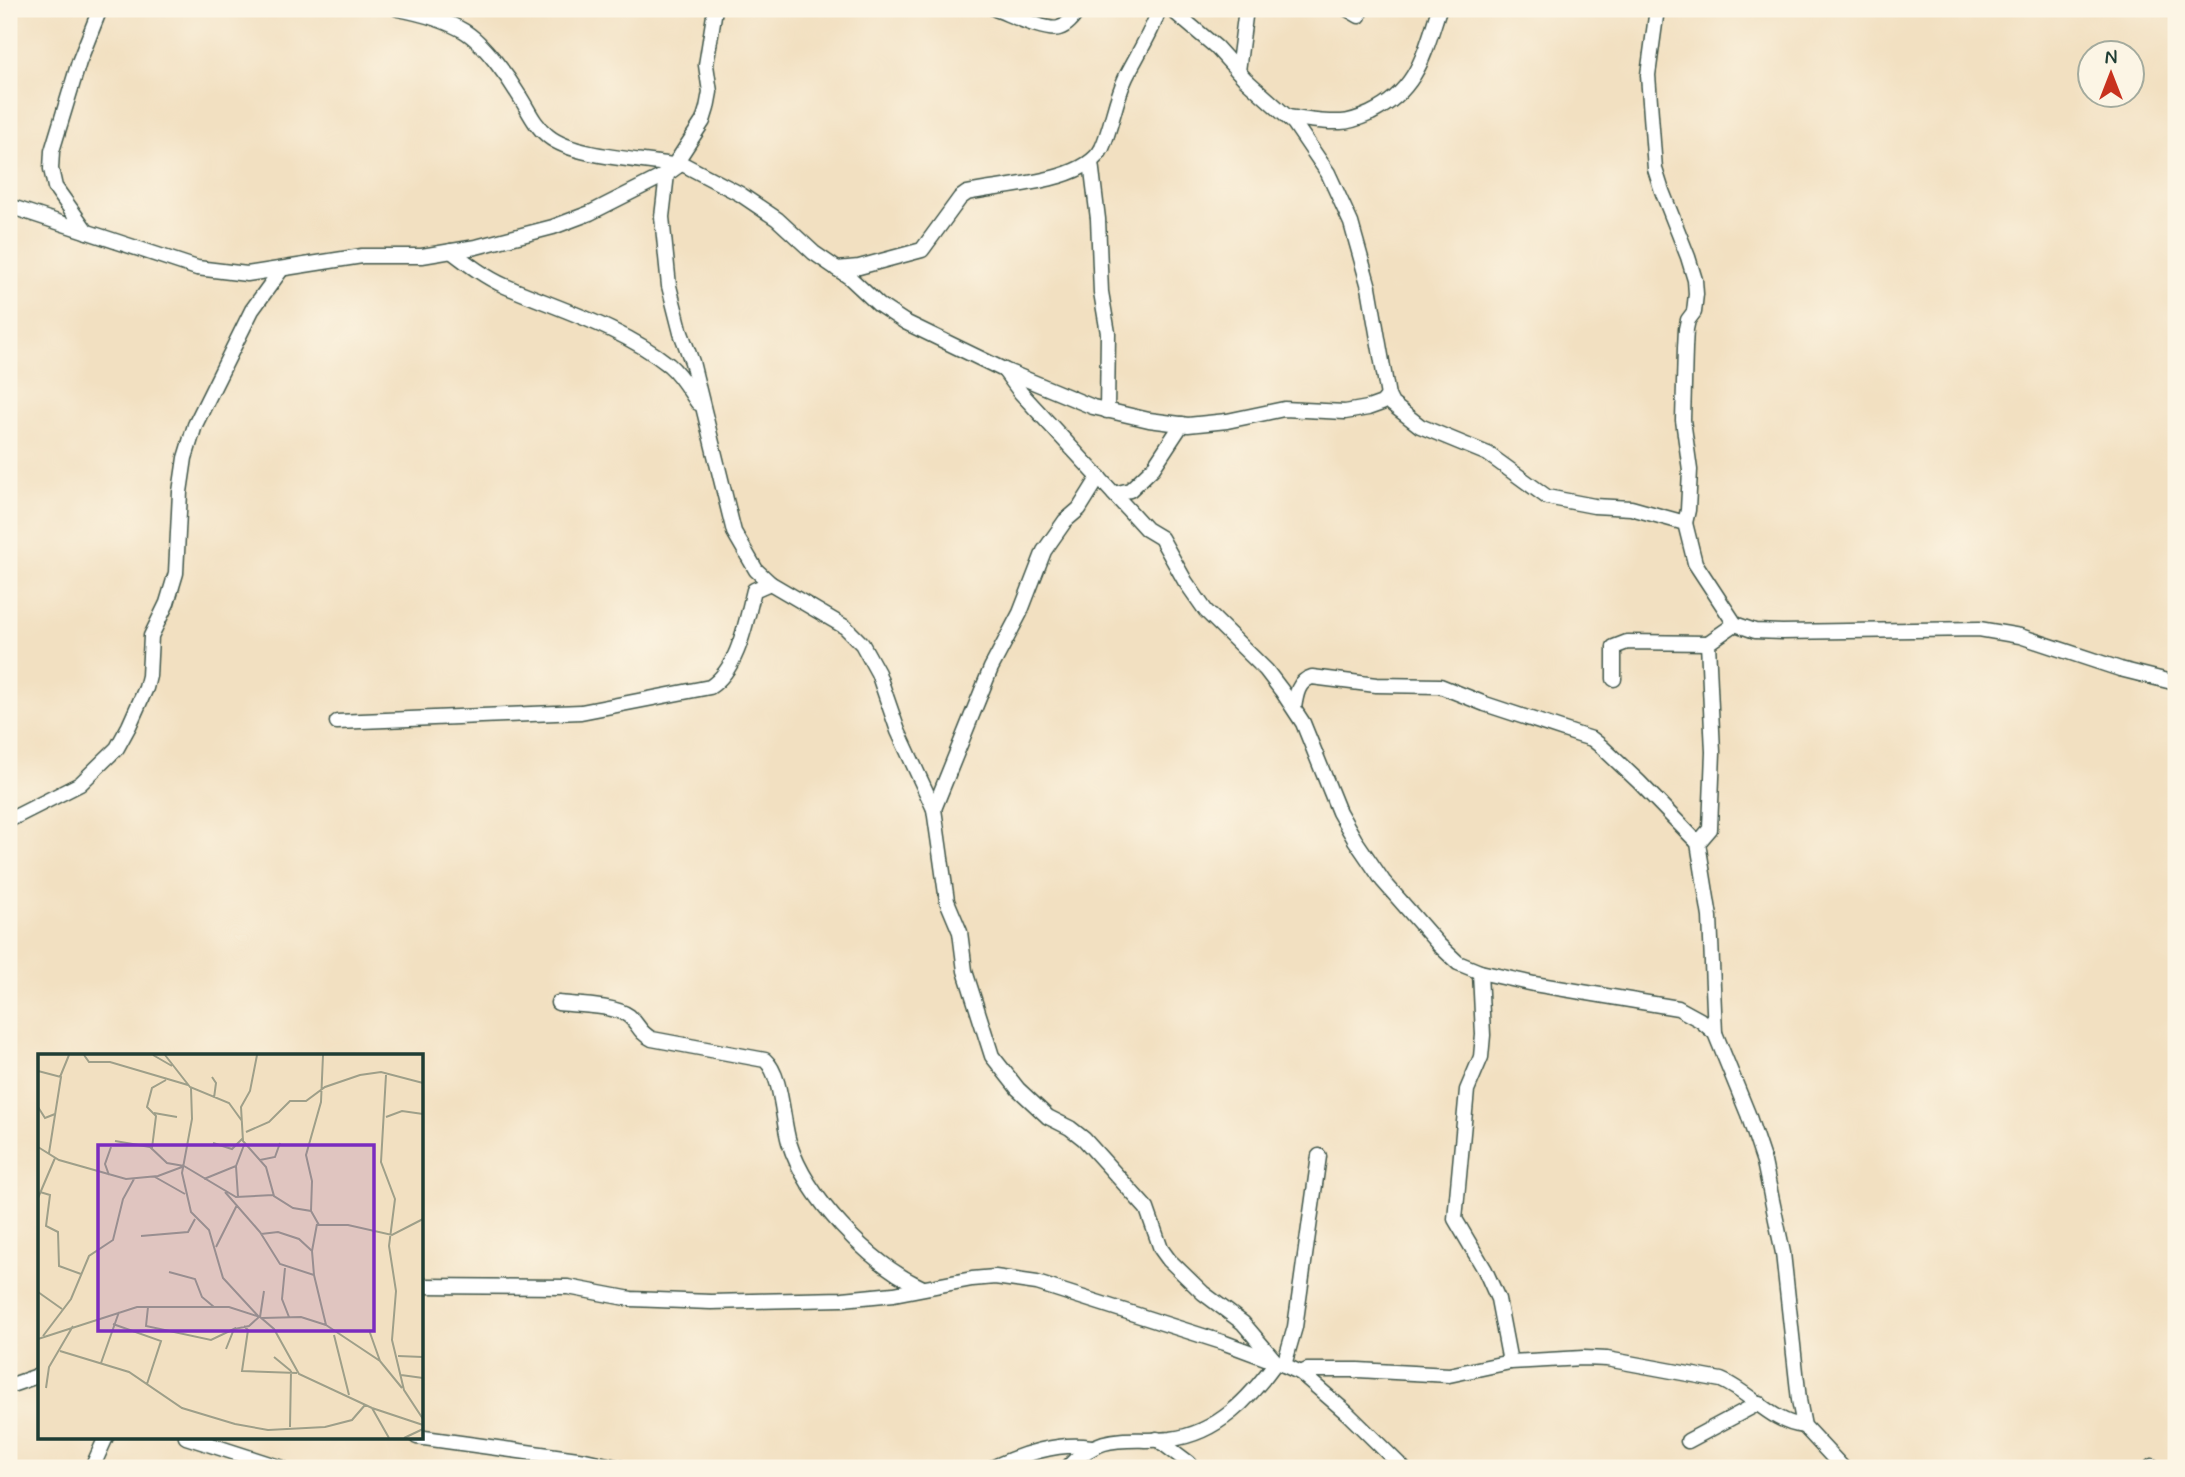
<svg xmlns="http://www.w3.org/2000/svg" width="2185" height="1477" font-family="Mynerve,sans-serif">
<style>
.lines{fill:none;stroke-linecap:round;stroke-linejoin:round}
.minor-casing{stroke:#3f5549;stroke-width:17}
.minor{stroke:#fff;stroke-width:14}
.inset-road{fill:none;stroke:#9e9f89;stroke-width:2}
.view{fill:#7b2cbf;fill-opacity:0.15;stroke:#7b2cbf;stroke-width:3.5}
.inset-edge{fill:none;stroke:#1f3d34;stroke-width:3.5}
</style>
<rect width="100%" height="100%" fill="#fcf5e5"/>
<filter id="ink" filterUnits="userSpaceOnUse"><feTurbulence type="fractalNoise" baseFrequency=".0143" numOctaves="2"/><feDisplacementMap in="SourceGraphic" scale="14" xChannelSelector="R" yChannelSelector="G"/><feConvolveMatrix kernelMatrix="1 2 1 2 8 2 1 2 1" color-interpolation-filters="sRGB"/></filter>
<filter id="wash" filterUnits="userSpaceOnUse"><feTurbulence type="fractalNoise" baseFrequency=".00686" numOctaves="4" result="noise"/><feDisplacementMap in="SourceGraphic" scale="28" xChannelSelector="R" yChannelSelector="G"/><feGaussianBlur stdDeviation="1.57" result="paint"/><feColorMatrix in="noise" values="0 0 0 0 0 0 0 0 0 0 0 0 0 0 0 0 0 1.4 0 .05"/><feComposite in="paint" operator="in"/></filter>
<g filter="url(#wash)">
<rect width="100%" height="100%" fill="#f2e0c1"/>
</g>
<g filter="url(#ink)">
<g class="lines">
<g class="minor-casing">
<g id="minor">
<path d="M398,9C419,13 445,20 464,31C484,43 508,77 520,97C529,111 534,125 548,136C575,158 642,159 678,166"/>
<path d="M715,9L706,65L710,92L707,108L703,121L677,161L678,166L667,174L662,217L669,286L681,333L692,362L734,532L756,570L770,583L845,627L862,644L878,673L898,731L934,809L947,901L960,932L965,971L992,1056L1018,1089L1048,1117L1070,1128L1084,1139L1147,1209L1161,1249L1169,1260L1203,1293L1243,1323L1276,1362C1250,1398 1218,1433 1171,1439C1126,1443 1102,1430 1067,1468"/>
<path d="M995,9C1009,14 1046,32 1059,28C1069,25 1074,16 1079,9"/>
<path d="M1171,9L1216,47L1245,79L1294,123L1328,173L1351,223L1369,287L1388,396L1392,404L1420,426L1488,454L1547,497L1594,506L1631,508L1685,523L1695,563L1735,624L1755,631L1782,632L1979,629L2020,636L2120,669L2176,683"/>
<path d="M1347,9L1359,16"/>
<path d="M1657,9L1648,75L1655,169L1662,191L1688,257L1695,280L1696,294L1694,312L1688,320L1686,329L1685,348L1683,420L1690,470L1688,510L1685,523"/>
<path d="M1238,71L1246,9"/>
<path d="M1287,117C1304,119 1323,123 1341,122C1351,122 1362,117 1371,113C1418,90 1424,54 1439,9"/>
<path d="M677,161L740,194L777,219L814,253L849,277L879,305L905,322L1004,370L1093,407L1149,420L1188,425L1227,421L1284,409L1345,412L1368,408L1382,403L1388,396"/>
<path d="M1091,162L1098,219L1101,292L1108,333L1107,411"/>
<path d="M9,206L197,268L247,274L362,256H422L476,247L553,227L590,213L667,174"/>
<path d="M87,232L55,187L51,169L52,151L79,62L100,9"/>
<path d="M451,251C468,264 485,277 505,286C561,310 621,327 669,365C681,375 689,390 698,403"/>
<path d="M837,269L859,267L922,250L960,198L967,193C1001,185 1085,183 1102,148C1112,126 1115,100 1126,77C1133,62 1158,22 1158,9"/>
<path d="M1004,370L1021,393L1114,494L1146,529L1161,538L1185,581L1206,611L1266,670L1282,691L1303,723L1339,812L1355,840L1383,881L1439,945L1458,963L1480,972L1534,984L1678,1008L1700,1020L1715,1033L1748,1114L1764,1162L1783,1253L1799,1400L1804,1426L1843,1468"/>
<path d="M1114,494L1130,490L1153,468L1182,424"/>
<path d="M1614,679V647L1627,642L1708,643"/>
<path d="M1294,708C1296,695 1298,681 1312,677L1376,685L1440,686L1485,704L1579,735L1592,739L1602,747L1639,782L1698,843L1710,917L1715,1033"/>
<path d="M337,722L581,712L710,687C739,668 746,621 754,590L770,583"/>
<path d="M934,809L991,668L1020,613L1044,551L1065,521L1079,509L1099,477"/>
<path d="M9,820L80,784L117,748L129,726L146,688L149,676L151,636L167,603L176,573L180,492L185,458L195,425L252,310L281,270"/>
<path d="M1698,843L1710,829L1713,752L1708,643L1735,624"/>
<path d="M1480,972L1483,1035L1481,1057L1467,1090L1455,1219L1485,1270L1498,1299L1510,1362"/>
<path d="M558,1003C575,1005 615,1005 629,1016C639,1024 638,1032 652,1039L765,1060C782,1075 782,1119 789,1142C806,1197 869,1263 921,1287"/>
<path d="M422,1286L568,1287L631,1299L711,1302L843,1299L894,1294L972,1279L995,1277L1037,1283L1225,1343L1284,1365L1301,1373L1347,1413L1403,1468"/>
<path d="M1284,1365L1295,1327L1319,1156"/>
<path d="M1301,1373L1307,1370H1358L1449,1375L1510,1362L1583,1358L1607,1359L1721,1380C1750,1392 1772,1423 1804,1426"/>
<path d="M9,1386L40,1375"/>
<path d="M186,1437L282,1468"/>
<path d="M417,1437L585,1460L621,1468"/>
<path d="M1157,1439L1189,1463L1186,1468"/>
<path d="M1688,1441L1759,1403"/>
<path d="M2152,1466L2153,1468"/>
<path d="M92,1468L106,1437"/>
<path d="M992,1468C1021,1454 1059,1442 1091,1447"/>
</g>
</g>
<use href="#minor" class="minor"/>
</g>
</g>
<g transform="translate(38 1054)">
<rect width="385" height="385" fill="#f2e0c1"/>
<path class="inset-road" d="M46,1L51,8H72L150,31M115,1L134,12M127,1L152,33L191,49L204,67M219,1L212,37L203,53L205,87L228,113L236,142L255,154L273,157L281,171H310L354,181L385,165M0,17L23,23L11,99M348,21L343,108L357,145L351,192L358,237L354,286L366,336L385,365M22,23L31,1M174,23L178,29L176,44M153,34L154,65L144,119L153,158L171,176L185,224L221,263L211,272L196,275L188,295M0,53L7,64L17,60M116,59L139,63M348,63L364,57L385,60M208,78L231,68L252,47H268L287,33L322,21L343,18L385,29M77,87L112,93L129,109L146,112M175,89L194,95L205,84M0,93L21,106L88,125L120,122L144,113M114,94L118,62L109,53L114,34L128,26M222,106L237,103L242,89M146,112L198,143L235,141M198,112L200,143M71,121L67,110L73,93M117,123L147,140M166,125L198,112L206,91M2,138L12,141L8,172L20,178L21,212L43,220M187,138L222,178L242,210L276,221L288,271L342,307L364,334M0,144L17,104M273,157L274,127L268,101L283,48L285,1M223,180L240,178L261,185L274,197L276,221M103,182L150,178L157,165M178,193L199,151M274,197L279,170M247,214L244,245L251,263M131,218L157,225L164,243L176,253M0,238L24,255M110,253L108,272L173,286L198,274M222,263L226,237M224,264L263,263L288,271M75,270L123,287L109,330M206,272L210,276L204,317L259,319M331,276L342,307M296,281L311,341M5,282L33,245L51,202L75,186L85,145L96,125M0,285L99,253H191L222,263L236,275L261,320L334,354L385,371M22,297L91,318L144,354L197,370L230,376L287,373L314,366L327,351M360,302L385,303M236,303L253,317M63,309L81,258M363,321L385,324M8,334L11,313L35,272M334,354L351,384M252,373L253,317M366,384L385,375"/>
<path class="view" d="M60,91H336V277H60Z"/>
<rect width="385" height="385" class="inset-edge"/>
</g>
<rect width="2185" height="1477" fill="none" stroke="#fcf5e5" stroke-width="35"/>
<g transform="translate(2111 74)"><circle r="33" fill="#fcf5e5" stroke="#a4ab9e" stroke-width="2"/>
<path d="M0-5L12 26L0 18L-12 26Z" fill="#c8321e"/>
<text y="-10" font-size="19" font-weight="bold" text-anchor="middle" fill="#1f3d34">N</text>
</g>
</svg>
